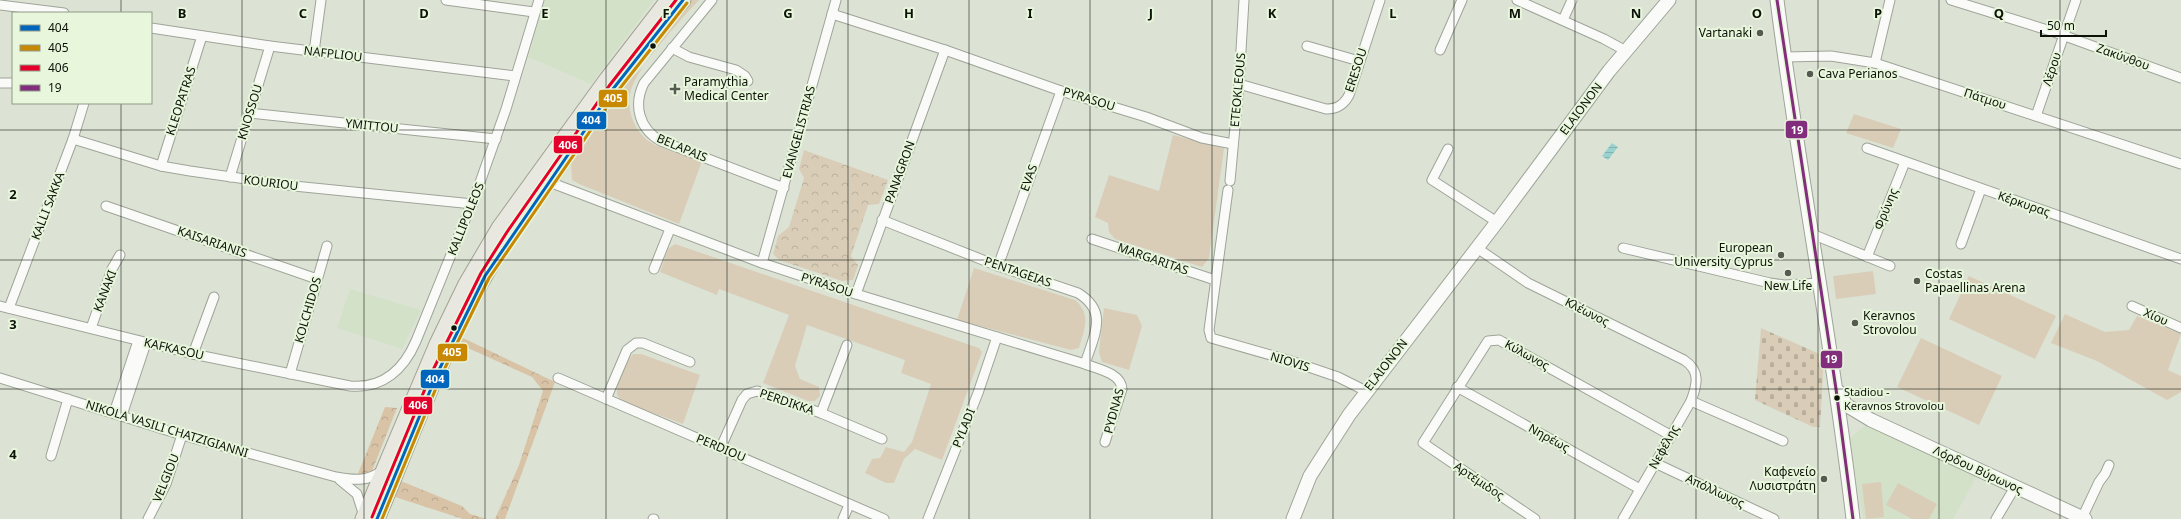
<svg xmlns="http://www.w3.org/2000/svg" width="2181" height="519" font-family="'Noto Sans',sans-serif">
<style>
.built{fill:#d4e1c9}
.green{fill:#d9cdb8}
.forest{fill:url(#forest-crowns)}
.cemetery{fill:url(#cemetery-stones)}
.park{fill:url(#park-crowns)}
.water{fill:url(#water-rules)}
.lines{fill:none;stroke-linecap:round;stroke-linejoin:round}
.street-casing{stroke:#9ea498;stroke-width:11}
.secondary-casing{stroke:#9ea498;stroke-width:15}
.primary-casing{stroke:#a1a291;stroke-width:17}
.street{stroke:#fafbf9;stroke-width:9}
.secondary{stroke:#fafbf9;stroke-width:13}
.primary{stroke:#e8e7e0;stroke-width:15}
.bus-1-casing{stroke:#e8f6dc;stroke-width:6}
.bus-2-casing{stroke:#e8f6dc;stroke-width:6}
.bus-3-casing{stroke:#e8f6dc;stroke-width:6}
.bus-4-casing{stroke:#e8f6dc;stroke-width:6}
.bus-1{stroke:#0065bd;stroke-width:3}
.bus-2{stroke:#c88802;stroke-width:3}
.bus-3{stroke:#e4002b;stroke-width:3}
.bus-4{stroke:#832d7d;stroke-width:3}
.grid{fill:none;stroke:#0d1209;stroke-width:1;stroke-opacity:0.55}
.poi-dot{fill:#555b50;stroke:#e8f6dc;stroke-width:1.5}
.bus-dot{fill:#0d1209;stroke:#e8f6dc;stroke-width:1.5}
.labels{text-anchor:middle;stroke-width:4;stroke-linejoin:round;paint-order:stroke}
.bus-label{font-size:11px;fill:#0d1209;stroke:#e8f6dc;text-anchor:start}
.poi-label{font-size:12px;fill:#0d1209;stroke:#e8f6dc;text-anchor:start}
.street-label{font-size:12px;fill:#0d1209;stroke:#e8f6dc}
.grid-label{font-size:13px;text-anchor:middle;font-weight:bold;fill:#0d1209;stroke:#e8f6dc;stroke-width:4;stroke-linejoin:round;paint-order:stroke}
.line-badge{stroke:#e8f6dc;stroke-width:1.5}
.badge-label{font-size:11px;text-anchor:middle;font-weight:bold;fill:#fff}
</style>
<defs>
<pattern id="forest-crowns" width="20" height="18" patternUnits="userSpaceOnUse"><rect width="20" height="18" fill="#d9c3a6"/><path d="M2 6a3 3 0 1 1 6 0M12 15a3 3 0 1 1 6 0" fill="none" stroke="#b9a68e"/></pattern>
<pattern id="cemetery-stones" width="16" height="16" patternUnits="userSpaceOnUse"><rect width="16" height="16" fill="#d9cdb8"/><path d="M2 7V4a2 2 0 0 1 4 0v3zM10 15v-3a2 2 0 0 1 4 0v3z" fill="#b9af9d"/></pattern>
<pattern id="park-crowns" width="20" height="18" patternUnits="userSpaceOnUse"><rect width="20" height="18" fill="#d9cdb8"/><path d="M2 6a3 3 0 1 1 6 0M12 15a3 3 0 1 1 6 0" fill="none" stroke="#b9af9d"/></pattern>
<pattern id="water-rules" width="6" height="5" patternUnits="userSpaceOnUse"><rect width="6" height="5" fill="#99d2ce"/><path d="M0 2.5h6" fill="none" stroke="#83b3b0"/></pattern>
</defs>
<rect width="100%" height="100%" fill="#dce3d5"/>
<g class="built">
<path d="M545,0H654L591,84L528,57Z"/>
<path d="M350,289L421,310L402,349L337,328Z"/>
<path d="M1867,424L1977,476L1953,519H1863L1849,439Z"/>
</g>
<g class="green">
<path d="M691,0H699C682,18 637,68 631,90C625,109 635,132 650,142C664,150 687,156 702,161L679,224L579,184L572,180L571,163L576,154L631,78L643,67L680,12Z"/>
<path d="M1854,114L1901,129L1893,148L1846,133Z"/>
<path d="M1173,135L1224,148L1209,258L1202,267L1115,239L1109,232L1108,223L1095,217L1109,175L1159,191Z"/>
<path d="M675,244L979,348L982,352L942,460L915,449L904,459L894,483H886L865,473L872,459L880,458L886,447L904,452L912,442L931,384L901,373L905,360L807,325L795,366L800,379L819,387L820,396L815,401H808L763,383L789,315L719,289L717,295L660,272L668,249Z"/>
<path d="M974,268L1075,300C1092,315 1084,329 1079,348L1071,350L957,320Z"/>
<path d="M1873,271L1876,294L1836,299L1833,276Z"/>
<path d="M1969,276L2056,316L2035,359L1949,319Z"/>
<path d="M1104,308L1137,315L1142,326L1129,370L1102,362L1099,352Z"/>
<path d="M2065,314L2105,332L2129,330L2137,316L2181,334L2168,370L2181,376V392L2167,400L2097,361L2051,343Z"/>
<path d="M1921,338L2002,376L1979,425L1897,387Z"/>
<path d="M633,354H641L700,375L683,424L623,402C620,399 616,396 617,391C617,381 627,361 633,354Z"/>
<path d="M1881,482L1884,517L1866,519L1862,484Z"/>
<path d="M1898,483L1937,504L1929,519H1912L1886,505Z"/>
</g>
<g class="forest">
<path d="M463,338L555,382L505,519H495L519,465L543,391L532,377L459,344Z"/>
<path d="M385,407L397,408L372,471L363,476H357Z"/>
<path d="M401,481L462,506L470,514L487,519H463L395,497Z"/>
</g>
<path class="cemetery" d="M1761,328L1824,356L1820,427H1813L1755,400Z"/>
<path class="park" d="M804,150L888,180L879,204L868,205L851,256L858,265L853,280L842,281L779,260L773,254L778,236L789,227L804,178L799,169Z"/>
<path class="water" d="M1612,143L1618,147L1608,160L1602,156Z"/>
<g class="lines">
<g class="street-casing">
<g id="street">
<path d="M446,0L534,12"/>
<path d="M712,0L644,83C633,105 639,129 661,141L784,188"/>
<path d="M1517,0L1604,39L1626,51"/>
<path d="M1951,0L2054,32L2181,78"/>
<path d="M0,5L64,13"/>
<path d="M832,14L945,50L1061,91L1146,117L1202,138L1233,144"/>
<path d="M1563,20L1572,0"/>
<path d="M151,28L270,46L515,76"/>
<path d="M1307,46L1359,61"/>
<path d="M672,48L689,57L736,70L745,76L748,81"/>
<path d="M1440,50L1462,0"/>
<path d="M314,52L321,0"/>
<path d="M1785,57L1831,56L1875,63L2181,164"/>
<path d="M1875,63L1890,0"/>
<path d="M0,83H13"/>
<path d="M1239,84L1326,109C1337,109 1344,105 1349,95L1380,0"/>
<path d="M249,113L496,139"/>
<path d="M2036,116L2076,0"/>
<path d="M73,139L161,166L190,171L294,186L473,204"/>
<path d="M1867,148L2181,259"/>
<path d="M1448,149L1432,180L1497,222"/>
<path d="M161,166L202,36"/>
<path d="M230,177L270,46"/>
<path d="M544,180L762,263L856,294L1085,364C1098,369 1121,373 1122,389L1105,442"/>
<path d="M1230,181L1239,84L1244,0"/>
<path d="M1228,190L1209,330L1211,338L1288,360L1338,377L1366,391"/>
<path d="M106,206L317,279"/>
<path d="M882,220L998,266L1078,293C1109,312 1094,335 1085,364"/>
<path d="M1812,234L1890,266"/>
<path d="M1092,239L1215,280"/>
<path d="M1961,244L1981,189"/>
<path d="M1477,248L1528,283L1684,360C1701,371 1697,385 1691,401L1623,519"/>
<path d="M1623,248L1770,283L1784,285L1821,283"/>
<path d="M1867,257L1905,162"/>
<path d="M762,263L836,0"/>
<path d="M998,266L1061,91"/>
<path d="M654,269L670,229"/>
<path d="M856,294L945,50"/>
<path d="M0,306L193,354L350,386C383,389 404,369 416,341L478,188L506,109L539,0"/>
<path d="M2132,306L2181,328"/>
<path d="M9,308L73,139L84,103"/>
<path d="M91,328L112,269L120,255"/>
<path d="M193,354L214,297"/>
<path d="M290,374L327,246"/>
<path d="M0,378L182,435L336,477C353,480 367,482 382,471"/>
<path d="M558,378L884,519"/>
<path d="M1457,387L1640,489"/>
<path d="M606,399L627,350L636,343H643L690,362"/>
<path d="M1691,401L1783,441"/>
<path d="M114,413L138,341"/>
<path d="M821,413L847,345"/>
<path d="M122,415L146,343"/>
<path d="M721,447L742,400L747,394L757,391L821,413L882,439"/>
<path d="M51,456L68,399"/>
<path d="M1655,463L1774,519"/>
<path d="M340,480L357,494L364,516"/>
<path d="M2082,518L2099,482L2105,474L2109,465"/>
<path d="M148,519L166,484L182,435"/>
<path d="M653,519H654"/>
<path d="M843,519L849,505"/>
<path d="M928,519L978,393L997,337"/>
<path d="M1535,519L1423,443L1488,341L1499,340L1670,435"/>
<path d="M1996,519L2015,487"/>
</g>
</g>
<g class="secondary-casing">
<g id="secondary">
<path d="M1777,0C1799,174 1833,345 1853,519"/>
<path d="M1839,392L1846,405L1871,420L2085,519"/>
<path d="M1293,519L1310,476L1349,415L1497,222L1609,71L1669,0"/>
</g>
</g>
<g class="primary-casing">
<g id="primary">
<path d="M363,519L437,344L466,284L499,228L607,79L668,0"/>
<path d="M377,519C409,443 438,363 477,290C497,252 524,217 549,181C591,120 633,56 683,0"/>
</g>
</g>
<use href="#street" class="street"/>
<use href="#secondary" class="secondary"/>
<use href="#primary" class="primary"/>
<g class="bus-1-casing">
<path id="bus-1" d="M377,519L437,374L485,276L613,89L683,0"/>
</g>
<g class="bus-2-casing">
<path id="bus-2" d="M382,519L441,376L489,278L617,92L687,3"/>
</g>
<g class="bus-3-casing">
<path id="bus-3" d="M372,517L432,372L481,273L507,232L609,86L676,0"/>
</g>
<g class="bus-4-casing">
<path id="bus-4" d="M1777,0L1836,389L1853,519"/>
</g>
<use href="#bus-1" class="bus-1"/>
<use href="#bus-2" class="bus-2"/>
<use href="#bus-3" class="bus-3"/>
<use href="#bus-4" class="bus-4"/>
</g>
<path class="grid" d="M121,0V13M242,0V519M364,0V519M485,0V519M606,0V519M727,0V519M848,0V519M969,0V519M1090,0V519M1212,0V519M1333,0V519M1454,0V519M1575,0V519M1696,0V519M1818,0V519M1939,0V519M2060,0V519M121,103V519M0,130H2181M0,260H2181M0,389H2181"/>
<g class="poi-dot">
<circle cx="1760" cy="33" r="4"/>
<circle cx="1810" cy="74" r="4"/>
<path d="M673 83h4v4h4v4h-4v4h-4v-4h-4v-4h4z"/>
<circle cx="1781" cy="255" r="4"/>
<circle cx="1788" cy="273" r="4"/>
<circle cx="1917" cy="281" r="4"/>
<circle cx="1855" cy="323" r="4"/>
<circle cx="1824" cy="479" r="4"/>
</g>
<g class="bus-dot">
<circle cx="653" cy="46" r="3.5"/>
<circle cx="454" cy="328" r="3.5"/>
<circle cx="1837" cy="398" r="3.5"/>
</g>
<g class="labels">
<g class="bus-label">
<text x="1844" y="396">Stadiou -<tspan x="1844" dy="14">Keravnos Strovolou</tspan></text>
</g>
<g class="poi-label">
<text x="1752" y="37" text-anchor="end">Vartanaki</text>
<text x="1818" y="78">Cava Perianos</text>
<text x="684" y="86">Paramythia<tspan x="684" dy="14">Medical Center</tspan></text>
<text x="1773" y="252" text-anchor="end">European<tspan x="1773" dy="14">University Cyprus</tspan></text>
<text x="1925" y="278">Costas<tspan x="1925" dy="14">Papaellinas Arena</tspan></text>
<text x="1788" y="290" text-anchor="middle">New Life</text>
<text x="1863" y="320">Keravnos<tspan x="1863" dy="14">Strovolou</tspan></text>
<text x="1816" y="476" text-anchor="end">Καφενείο<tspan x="1816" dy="14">Λυσιστράτη</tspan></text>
</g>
<g class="street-label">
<text transform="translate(333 54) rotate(7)" y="4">NAFPLIOU</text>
<text transform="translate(2123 57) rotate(20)" y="4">Ζακύνθου</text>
<text transform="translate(2052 69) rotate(-71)" y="4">Λέρου</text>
<text transform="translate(1356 70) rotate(-72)" y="4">ERESOU</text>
<text transform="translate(1238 90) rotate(-85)" y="4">ETEOKLEOUS</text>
<text transform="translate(1089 99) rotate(17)" y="4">PYRASOU</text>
<text transform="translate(1985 99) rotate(18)" y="4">Πάτμου</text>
<text transform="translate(181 101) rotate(-72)" y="4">KLEOPATRAS</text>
<text transform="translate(1581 109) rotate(-53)" y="4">ELAIONON</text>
<text transform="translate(250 112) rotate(-73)" y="4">KNOSSOU</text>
<text transform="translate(372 126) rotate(6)" y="4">YMITTOU</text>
<text transform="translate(799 132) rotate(-75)" y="4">EVANGELISTRIAS</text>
<text transform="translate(682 148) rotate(23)" y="4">BELAPAIS</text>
<text transform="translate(900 172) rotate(-70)" y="4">PANAGRON</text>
<text transform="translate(1029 178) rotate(-70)" y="4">EVAS</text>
<text transform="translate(271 183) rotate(7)" y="4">KOURIOU</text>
<text transform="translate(2024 204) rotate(19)" y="4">Κέρκυρας</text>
<text transform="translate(48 206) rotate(-69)" y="4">KALLI SAKKA</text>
<text transform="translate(1886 209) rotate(-68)" y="4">Φρύνης</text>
<text transform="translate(466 219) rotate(-68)" y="4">KALLIPOLEOS</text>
<text transform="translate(212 242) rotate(19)" y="4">KAISARIANIS</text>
<text transform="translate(1153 259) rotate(19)" y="4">MARGARITAS</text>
<text transform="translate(1018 272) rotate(19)" y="4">PENTAGEIAS</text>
<text transform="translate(827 285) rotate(18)" y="4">PYRASOU</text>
<text transform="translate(105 291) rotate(-69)" y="4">KANAKI</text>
<text transform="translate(308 310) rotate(-74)" y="4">KOLCHIDOS</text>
<text transform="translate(1587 312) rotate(27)" y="4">Κλέωνος</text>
<text transform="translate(2156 317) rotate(24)" y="4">Χίου</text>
<text transform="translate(174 349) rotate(13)" y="4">KAFKASOU</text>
<text transform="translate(1527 355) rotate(29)" y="4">Κύλωνος</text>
<text transform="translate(1290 362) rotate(17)" y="4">NIOVIS</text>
<text transform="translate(1386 365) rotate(-52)" y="4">ELAIONON</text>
<text transform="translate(787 402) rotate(19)" y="4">PERDIKKA</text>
<text transform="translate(1114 411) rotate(-75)" y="4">PYDNAS</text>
<text transform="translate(964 428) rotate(-68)" y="4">PYLADI</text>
<text transform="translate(167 429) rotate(17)" y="4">NIKOLA VASILI CHATZIGIANNI</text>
<text transform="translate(1549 438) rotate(29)" y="4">Νηρέως</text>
<text transform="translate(1664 447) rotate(-61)" y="4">Νεφέλης</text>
<text transform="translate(721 448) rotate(23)" y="4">PERDIOU</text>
<text transform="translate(1978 470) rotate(25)" y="4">Λόρδου Βύρωνος</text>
<text transform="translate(166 478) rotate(-68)" y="4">VELGIOU</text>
<text transform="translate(1479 481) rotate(34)" y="4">Αρτέμιδος</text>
<text transform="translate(1715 491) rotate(25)" y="4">Απόλλωνος</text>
</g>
</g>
<g class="grid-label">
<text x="182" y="18">B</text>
<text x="303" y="18">C</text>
<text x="424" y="18">D</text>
<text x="545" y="18">E</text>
<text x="666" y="18">F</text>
<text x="788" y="18">G</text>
<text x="909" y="18">H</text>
<text x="1030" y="18">I</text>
<text x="1151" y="18">J</text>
<text x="1272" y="18">K</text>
<text x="1393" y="18">L</text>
<text x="1515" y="18">M</text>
<text x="1636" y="18">N</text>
<text x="1757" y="18">O</text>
<text x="1878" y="18">P</text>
<text x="1999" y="18">Q</text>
<text x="13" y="199">2</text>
<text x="13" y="329">3</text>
<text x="13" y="459">4</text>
</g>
<g class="line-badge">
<rect x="598" y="89" width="30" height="19" rx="4" fill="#c88802"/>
<rect x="576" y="111" width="31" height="19" rx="4" fill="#0065bd"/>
<rect x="1785" y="120" width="23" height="19" rx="4" fill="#832d7d"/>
<rect x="553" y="135" width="30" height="19" rx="4" fill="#e4002b"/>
<rect x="437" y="343" width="31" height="19" rx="4" fill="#c88802"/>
<rect x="1820" y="350" width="23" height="19" rx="4" fill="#832d7d"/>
<rect x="420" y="369" width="30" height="20" rx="4" fill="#0065bd"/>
<rect x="403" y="396" width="30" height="19" rx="4" fill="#e4002b"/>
</g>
<g class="badge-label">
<text x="613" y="102">405</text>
<text x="591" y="124">404</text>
<text x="1797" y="134">19</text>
<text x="568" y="149">406</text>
<text x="452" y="356">405</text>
<text x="1831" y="363">19</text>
<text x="435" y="383">404</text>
<text x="418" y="409">406</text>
</g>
<rect x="12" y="12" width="140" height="92" fill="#e8f6dc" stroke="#909b88"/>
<rect x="20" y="25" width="20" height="6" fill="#0065bd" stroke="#909b88"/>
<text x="48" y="32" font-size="12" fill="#0d1209">404</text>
<rect x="20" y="45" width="20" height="6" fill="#c88802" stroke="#909b88"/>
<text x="48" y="52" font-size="12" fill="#0d1209">405</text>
<rect x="20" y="65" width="20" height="6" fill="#e4002b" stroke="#909b88"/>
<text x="48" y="72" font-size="12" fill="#0d1209">406</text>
<rect x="20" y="85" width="20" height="6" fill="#832d7d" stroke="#909b88"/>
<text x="48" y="92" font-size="12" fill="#0d1209">19</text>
<path d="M2041 30v6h65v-6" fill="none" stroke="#0d1209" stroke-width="2"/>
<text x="2047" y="30" font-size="12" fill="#0d1209" stroke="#e8f6dc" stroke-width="3" paint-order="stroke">50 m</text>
</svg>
